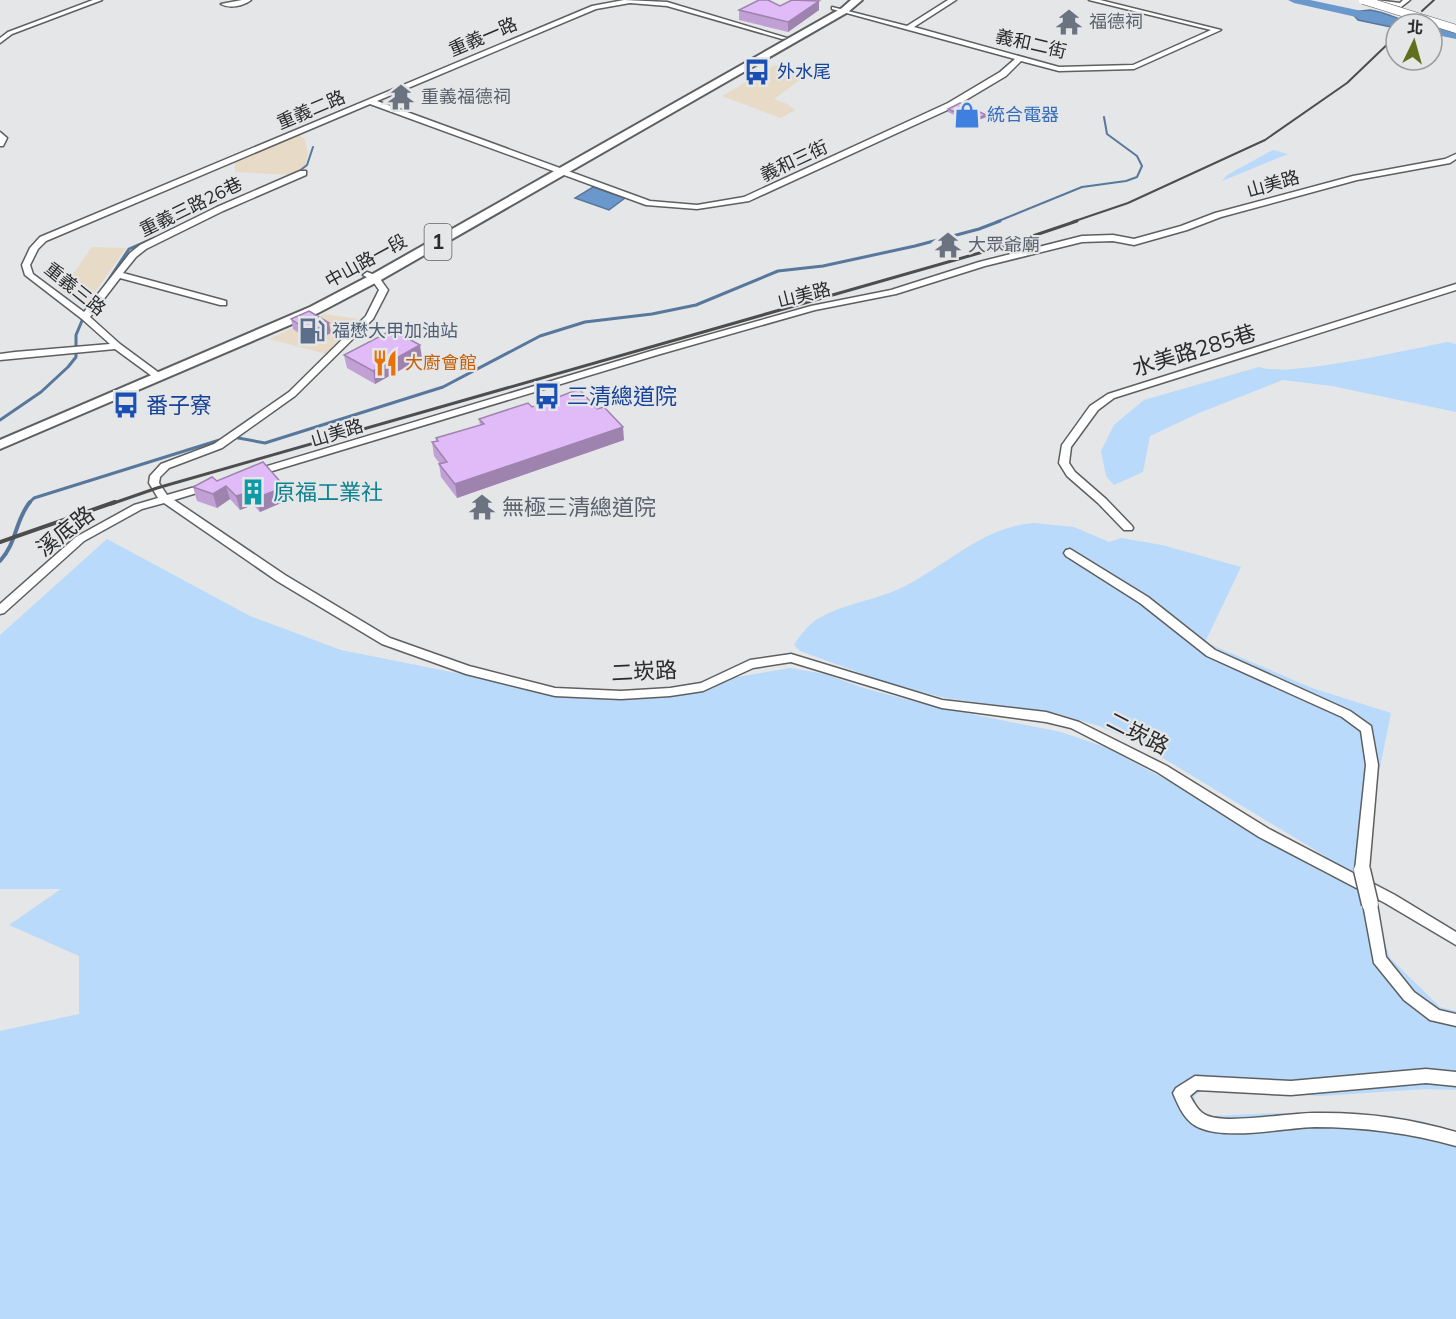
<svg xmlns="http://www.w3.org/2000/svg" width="1456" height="1319" font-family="Mulish,'Noto Sans TC',sans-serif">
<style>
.industrial{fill:#e7dac6}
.green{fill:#b9dafb}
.water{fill:#6b98cc;stroke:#58779c;stroke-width:1.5}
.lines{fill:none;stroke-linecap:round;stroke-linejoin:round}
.stream-far2{stroke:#58779c;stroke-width:2}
.stream-far1{stroke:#58779c;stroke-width:3}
.stream{stroke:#58779c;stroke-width:4}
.river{fill:#6b98cc;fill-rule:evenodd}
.minor-casing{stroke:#5e5f60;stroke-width:3}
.major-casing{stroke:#5e5f60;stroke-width:4}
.minor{fill:#fff;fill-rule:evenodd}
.major{fill:#fff;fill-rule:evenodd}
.rail-far2{stroke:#4d4d4e;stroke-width:2}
.rail-far1{stroke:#4d4d4e;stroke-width:3}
.rail{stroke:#4d4d4e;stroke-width:4}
.minor-bridge-far1-casing{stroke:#5e5f60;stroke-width:9;stroke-linecap:butt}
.minor-bridge-casing{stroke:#5e5f60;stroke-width:19;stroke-linecap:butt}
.minor-bridge-far1{stroke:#fff;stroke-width:8}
.minor-bridge{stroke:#fff;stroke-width:16}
.wall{fill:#c1a1d5}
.shaded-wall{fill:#9d83ae}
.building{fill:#e0bbf8;stroke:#9d83ae;stroke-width:1.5}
.labels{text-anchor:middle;stroke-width:4.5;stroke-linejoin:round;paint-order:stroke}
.far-worship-label{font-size:18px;fill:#5b616d;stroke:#e4e6e7;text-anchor:start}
.far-street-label{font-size:18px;fill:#2b2b2c;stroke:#e4e6e7}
.far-transit-label{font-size:18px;fill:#164399;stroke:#e4e6e7;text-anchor:start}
.far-shop-label{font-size:18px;fill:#366cbe;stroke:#e4e6e7;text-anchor:start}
.far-service-label{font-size:18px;fill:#4e5e75;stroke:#e4e6e7;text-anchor:start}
.far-food-label{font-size:18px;fill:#c56008;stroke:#e4e6e7;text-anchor:start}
.shield{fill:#e4e6e7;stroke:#626364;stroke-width:1.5}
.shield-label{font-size:21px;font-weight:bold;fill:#2b2b2c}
.street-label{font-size:22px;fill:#2b2b2c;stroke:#e4e6e7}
.transit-label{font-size:22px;fill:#164399;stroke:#e4e6e7;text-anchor:start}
.culture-label{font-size:22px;fill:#0d838f;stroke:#e4e6e7;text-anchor:start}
.worship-label{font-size:22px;fill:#5b616d;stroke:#e4e6e7;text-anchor:start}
</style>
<rect width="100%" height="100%" fill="#e4e6e7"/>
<g class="industrial">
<path d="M775,65L808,74L774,99L787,104L795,110L781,118L722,96Z"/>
<path d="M299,134L305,140L308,154L305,166L293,175L235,172V161Z"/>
<path d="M92,247L126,248L85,306L60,290L74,283L71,277Z"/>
<path d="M324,314L358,319L326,354L269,339Z"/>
</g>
<g class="green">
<path d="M1273,150L1288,154L1222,181L1227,175Z"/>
<path d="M1448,342L1456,344V412L1332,386L1283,380L1199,413L1150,436L1143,472L1114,485L1106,476L1101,451L1114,425L1144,400L1259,367C1289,378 1410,349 1448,342Z"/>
<path d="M1033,523L1074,527L1109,542L1121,538L1162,545L1241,567L1206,640L1207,643L1312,688L1391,713L1377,782L1369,880L1373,908L1390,958L1440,1007L1456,1011V1090L1426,1089L1321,1096L1205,1089L1194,1096L1198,1110L1213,1116C1294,1113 1378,1104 1456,1131V1319H0V1031L79,1014V956L9,925L61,889H0V635L107,539L250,616L341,650L567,695L655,691L790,668L825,674L867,689L931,706L1061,732L1105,747L1189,792L1237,824L1331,877L1325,856L1138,743L1099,726L1055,713L945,698L885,682L800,651L794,645C801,634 811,621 823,616C846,604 873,600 897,590C943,569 981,527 1033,523Z"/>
</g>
<g class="water">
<path d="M1370,10C1386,12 1399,20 1415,24H1396V28L1358,20L1351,12Z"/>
<path d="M593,187L625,198L609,210L575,198Z"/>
</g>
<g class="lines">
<g class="stream-far2">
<path d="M297,173L307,165L313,147"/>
<path d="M996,222L1082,187L1126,181L1137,177L1142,166L1137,156L1107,134L1104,117"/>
</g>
<g class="stream-far1">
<path d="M102,290L129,249L154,238"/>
<path d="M0,420L41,392L68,367L76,357V335L84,316"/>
<path d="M233,437L265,443L443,387L540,336L585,322L652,314L696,305L778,271L823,266L915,246L979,229L1000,221"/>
<path d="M28,504L34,498L226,438"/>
</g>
<path class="stream" d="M0,561C17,543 15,520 30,502"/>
<g class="river">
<path d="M1288,0H1310L1404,20L1410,24H1396V26L1294,3Z"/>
<path d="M1432,26L1456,31V39L1432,34Z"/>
</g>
<g class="minor-casing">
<g id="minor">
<path d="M93,0H102L12,34L0,43V38L8,32Z"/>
<path d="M242,0H251C243,6 230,9 221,4Z"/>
<path d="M624,0L667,2L787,38L782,39L667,6L630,3L596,9L377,101L650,201L697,205L744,197L948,103L1000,72L1015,59L832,9V7L907,26L948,0H956L914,27L1059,67L1133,65L1211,30L1089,0H1100L1221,30L1134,69L1059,71L1021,61L1006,76L954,107L749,201L697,209L646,205L370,104L46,241L38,249L30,265L33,274L84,312L130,253L140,245L217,207L300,171H306V175L223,211L146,249L136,257L123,273L226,301V305H220L120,278L90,317L120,344L162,375V379H156L115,349L0,360V354L15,352L110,344L82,319L25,275L22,265L30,248L40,237L592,6Z"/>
<path d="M1376,0L1400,3L1403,0H1410L1401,7Z"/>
<path d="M0,132L7,138L3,146H0Z"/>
<path d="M1456,154V159L1450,163L1357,180L1221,217L1187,230L1134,245L1113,241L1082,242L985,266L896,294L815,310L657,355L259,475L255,476L250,473L251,471L651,351L811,306L891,290L979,262L1082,236L1113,235L1134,239L1181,226L1215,213L1353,176L1445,159Z"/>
<path d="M367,272L378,276L388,290L373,319L295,396L222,448L169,468L160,477L159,483L167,495L209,483L213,484L214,486L213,488L174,500L285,575L390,638L469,666L555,688L621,691L670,688L701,683L750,660L791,654L942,700L1046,712L1079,722L1167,766L1269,829L1395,895L1456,932V945L1385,903L1259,837L1157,772L1071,728L1046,722L942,708L791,662L753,668L703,691L670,696L621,699L555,696L466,674L382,644L277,581L164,503L142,509L84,541L4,613L0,614V604L76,537L134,505L158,498L149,483L150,476L161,464L214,444L289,392L366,316L379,290L372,280L363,275Z"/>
<path d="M1456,284V290L1114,398L1098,410L1071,447L1069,463L1075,472L1106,499L1132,526L1133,528L1132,530H1124L1098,503L1067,476L1059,463L1062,445L1090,406L1108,394Z"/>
<path d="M1070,549L1148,597L1215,650L1350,711L1371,726L1378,765L1369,870L1367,874L1362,875L1357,874L1355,870L1366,765L1361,731L1342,717L1207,656L1140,603L1066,556L1064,553L1066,550Z"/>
<path d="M1370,898L1375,900L1377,904L1386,957L1414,992L1439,1010L1456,1014V1026L1430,1020L1404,1000L1374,963L1363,904L1365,900Z"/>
<path d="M1426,1069L1456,1072V1086L1426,1083L1291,1095L1197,1090L1190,1096C1194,1103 1199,1113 1208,1116C1228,1124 1289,1113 1314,1113C1362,1112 1409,1118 1456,1132V1146C1410,1133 1363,1127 1315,1127C1283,1128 1229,1140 1200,1128C1185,1122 1179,1107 1173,1093L1176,1088L1195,1076L1291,1081Z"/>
</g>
</g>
<g class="major-casing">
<path id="major" d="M851,0H862L848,12L379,281L318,313L0,449V440L310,307L371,275L842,8Z"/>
</g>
<use href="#minor" class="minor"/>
<use href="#major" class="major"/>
<g class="rail-far2">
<path d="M1422,11L1434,0"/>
<path d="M1072,222L1128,203L1265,140L1347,83L1394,38"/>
</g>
<path class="rail-far1" d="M111,504L157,488L997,248L1077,221"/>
<path class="rail" d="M0,542L115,502"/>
<g class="minor-bridge-far1-casing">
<path id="minor-bridge-far1" d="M1363,0L1456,29"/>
</g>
<g class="minor-bridge-casing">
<path id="minor-bridge" d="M1362,870L1370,904"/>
</g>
<use href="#minor-bridge-far1" class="minor-bridge-far1"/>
<use href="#minor-bridge" class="minor-bridge"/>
</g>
<g class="wall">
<path d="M819,1V10L788,32L739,20V10Z"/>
<path d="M948,109L986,117L971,123L948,112Z"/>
<path d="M291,319L331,333L312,342L293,329Z"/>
<path d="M344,355L422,358L375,384L347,368Z"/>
<path d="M532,407L624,440L457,498L441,477L439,464H440L434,456L432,442L437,441L436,438L480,425L479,419Z"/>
<path d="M217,481L288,500L260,512L253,505L240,510L230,499L217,508L197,501L193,487Z"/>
</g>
<g class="shaded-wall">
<path d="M819,1V10L788,32V22Z"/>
<path d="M986,115V117L971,123L972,120Z"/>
<path d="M329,323L331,333L312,342L310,332Z"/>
<path d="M420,345L422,358L375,384L373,371Z"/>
<path d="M623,427L624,440L457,498L455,484Z"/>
<path d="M226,486L230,499L217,508L213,494Z"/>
<path d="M285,487L288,500L260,512L256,498Z"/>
<path d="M249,492L253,505L240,510L236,496Z"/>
</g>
<g class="building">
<path d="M759,0H768L780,6L792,0L819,1L788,22L739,10Z"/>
<path d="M960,103L986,115L972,120L948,109Z"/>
<path d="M309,311L329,323L310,332L291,319Z"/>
<path d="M392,330L420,345L373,371L344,355Z"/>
<path d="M580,390L597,409L604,407L623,427L455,484L439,464L447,462L432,442L438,441L436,438L484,424L479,419L528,403L532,407L574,391Z"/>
<path d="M263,462L285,487L256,498L249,492L236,496L226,486L213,494L193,487L212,477L217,481Z"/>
</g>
<defs>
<g id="temple-bare" transform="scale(2.07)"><path d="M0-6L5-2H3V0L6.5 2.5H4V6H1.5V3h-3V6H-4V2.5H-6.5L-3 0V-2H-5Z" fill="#6b7280" stroke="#e4e6e7" stroke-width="2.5" paint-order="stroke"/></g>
<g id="bus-bare" transform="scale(2.07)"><path d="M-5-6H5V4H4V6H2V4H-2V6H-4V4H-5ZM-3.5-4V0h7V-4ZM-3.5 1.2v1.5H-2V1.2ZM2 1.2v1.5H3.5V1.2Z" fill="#1a4fb4" stroke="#e4e6e7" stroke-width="2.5" paint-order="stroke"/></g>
<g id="shop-bare" transform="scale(2.07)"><path d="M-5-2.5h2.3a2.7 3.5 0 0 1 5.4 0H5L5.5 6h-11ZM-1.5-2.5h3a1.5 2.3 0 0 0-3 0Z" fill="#3f7fe0" stroke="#e4e6e7" stroke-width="2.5" paint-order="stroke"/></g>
<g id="fuel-bare" transform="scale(2.07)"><path d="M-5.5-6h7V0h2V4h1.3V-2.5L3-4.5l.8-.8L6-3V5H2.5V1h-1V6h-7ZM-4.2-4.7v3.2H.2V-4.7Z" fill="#5c6f8a" stroke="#e4e6e7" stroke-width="2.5" paint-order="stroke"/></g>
<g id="restaurant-bare" transform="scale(2.07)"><path d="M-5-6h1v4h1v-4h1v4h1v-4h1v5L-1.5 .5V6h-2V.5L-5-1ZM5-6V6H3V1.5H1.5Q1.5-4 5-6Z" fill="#e8710a" stroke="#e4e6e7" stroke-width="2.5" paint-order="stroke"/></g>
<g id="building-bare" transform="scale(2.07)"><path d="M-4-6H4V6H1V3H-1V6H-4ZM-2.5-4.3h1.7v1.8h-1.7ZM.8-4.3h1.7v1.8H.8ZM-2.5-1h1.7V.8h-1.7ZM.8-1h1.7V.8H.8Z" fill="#0f9aa8" stroke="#e4e6e7" stroke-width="2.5" paint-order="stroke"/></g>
</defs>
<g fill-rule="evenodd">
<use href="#temple-bare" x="1069" y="22"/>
<use href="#bus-bare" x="757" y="72"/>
<use href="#temple-bare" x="401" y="97"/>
<use href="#shop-bare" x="967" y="115"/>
<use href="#temple-bare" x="948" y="245"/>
<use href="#fuel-bare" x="312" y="331"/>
<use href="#restaurant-bare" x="385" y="363"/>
<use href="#bus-bare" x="547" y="396"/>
<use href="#bus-bare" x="126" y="405"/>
<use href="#building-bare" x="253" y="492"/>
<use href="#temple-bare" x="482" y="507"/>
</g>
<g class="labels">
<g class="far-worship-label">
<text x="1089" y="28">福德祠</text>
<text x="421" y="103">重義福德祠</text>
<text x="968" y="251">大眾爺廟</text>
</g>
<g class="far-street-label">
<text transform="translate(483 37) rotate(-23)" y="6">重義一路</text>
<text transform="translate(1031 44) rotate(13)" y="6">義和二街</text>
<text transform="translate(311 110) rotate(-23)" y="6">重義二路</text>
<text transform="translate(794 161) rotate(-25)" y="6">義和三街</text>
<text transform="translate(1273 184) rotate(-16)" y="6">山美路</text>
<text transform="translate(191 207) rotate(-26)" y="6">重義三路26巷</text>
<text transform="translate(366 261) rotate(-29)" y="6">中山路一段</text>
<text transform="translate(75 289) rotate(39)" y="6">重義三路</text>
<text transform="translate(804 295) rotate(-14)" y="6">山美路</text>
<text transform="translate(337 433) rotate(-17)" y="6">山美路</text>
</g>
<g class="far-transit-label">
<text x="777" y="78">外水尾</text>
</g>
<g class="far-shop-label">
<text x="987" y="121">統合電器</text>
</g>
<g class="far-service-label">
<text x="332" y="337">福懋大甲加油站</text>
</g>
<g class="far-food-label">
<text x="405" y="369">大廚會館</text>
</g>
<rect class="shield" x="424.5" y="224" width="27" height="36" rx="4.5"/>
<g class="shield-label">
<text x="438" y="249">1</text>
</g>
<g class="street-label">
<text transform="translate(1194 350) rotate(-17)" y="8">水美路285巷</text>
<text transform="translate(65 531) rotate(-38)" y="8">溪底路</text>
<text transform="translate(644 671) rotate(-3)" y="8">二崁路</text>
<text transform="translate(1138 733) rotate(27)" y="8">二崁路</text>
</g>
<g class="transit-label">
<text x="567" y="404">三清總道院</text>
<text x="146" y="413">番子寮</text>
</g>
<g class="culture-label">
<text x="273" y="500">原福工業社</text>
</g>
<g class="worship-label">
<text x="502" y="515">無極三清總道院</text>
</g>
</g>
<g transform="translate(1414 42) rotate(5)"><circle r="28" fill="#e4e6e7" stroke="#9a9b9c" stroke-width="1.5"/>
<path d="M0-4.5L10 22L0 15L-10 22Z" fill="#606f1b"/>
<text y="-9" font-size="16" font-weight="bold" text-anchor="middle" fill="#2b2b2c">北</text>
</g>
</svg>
